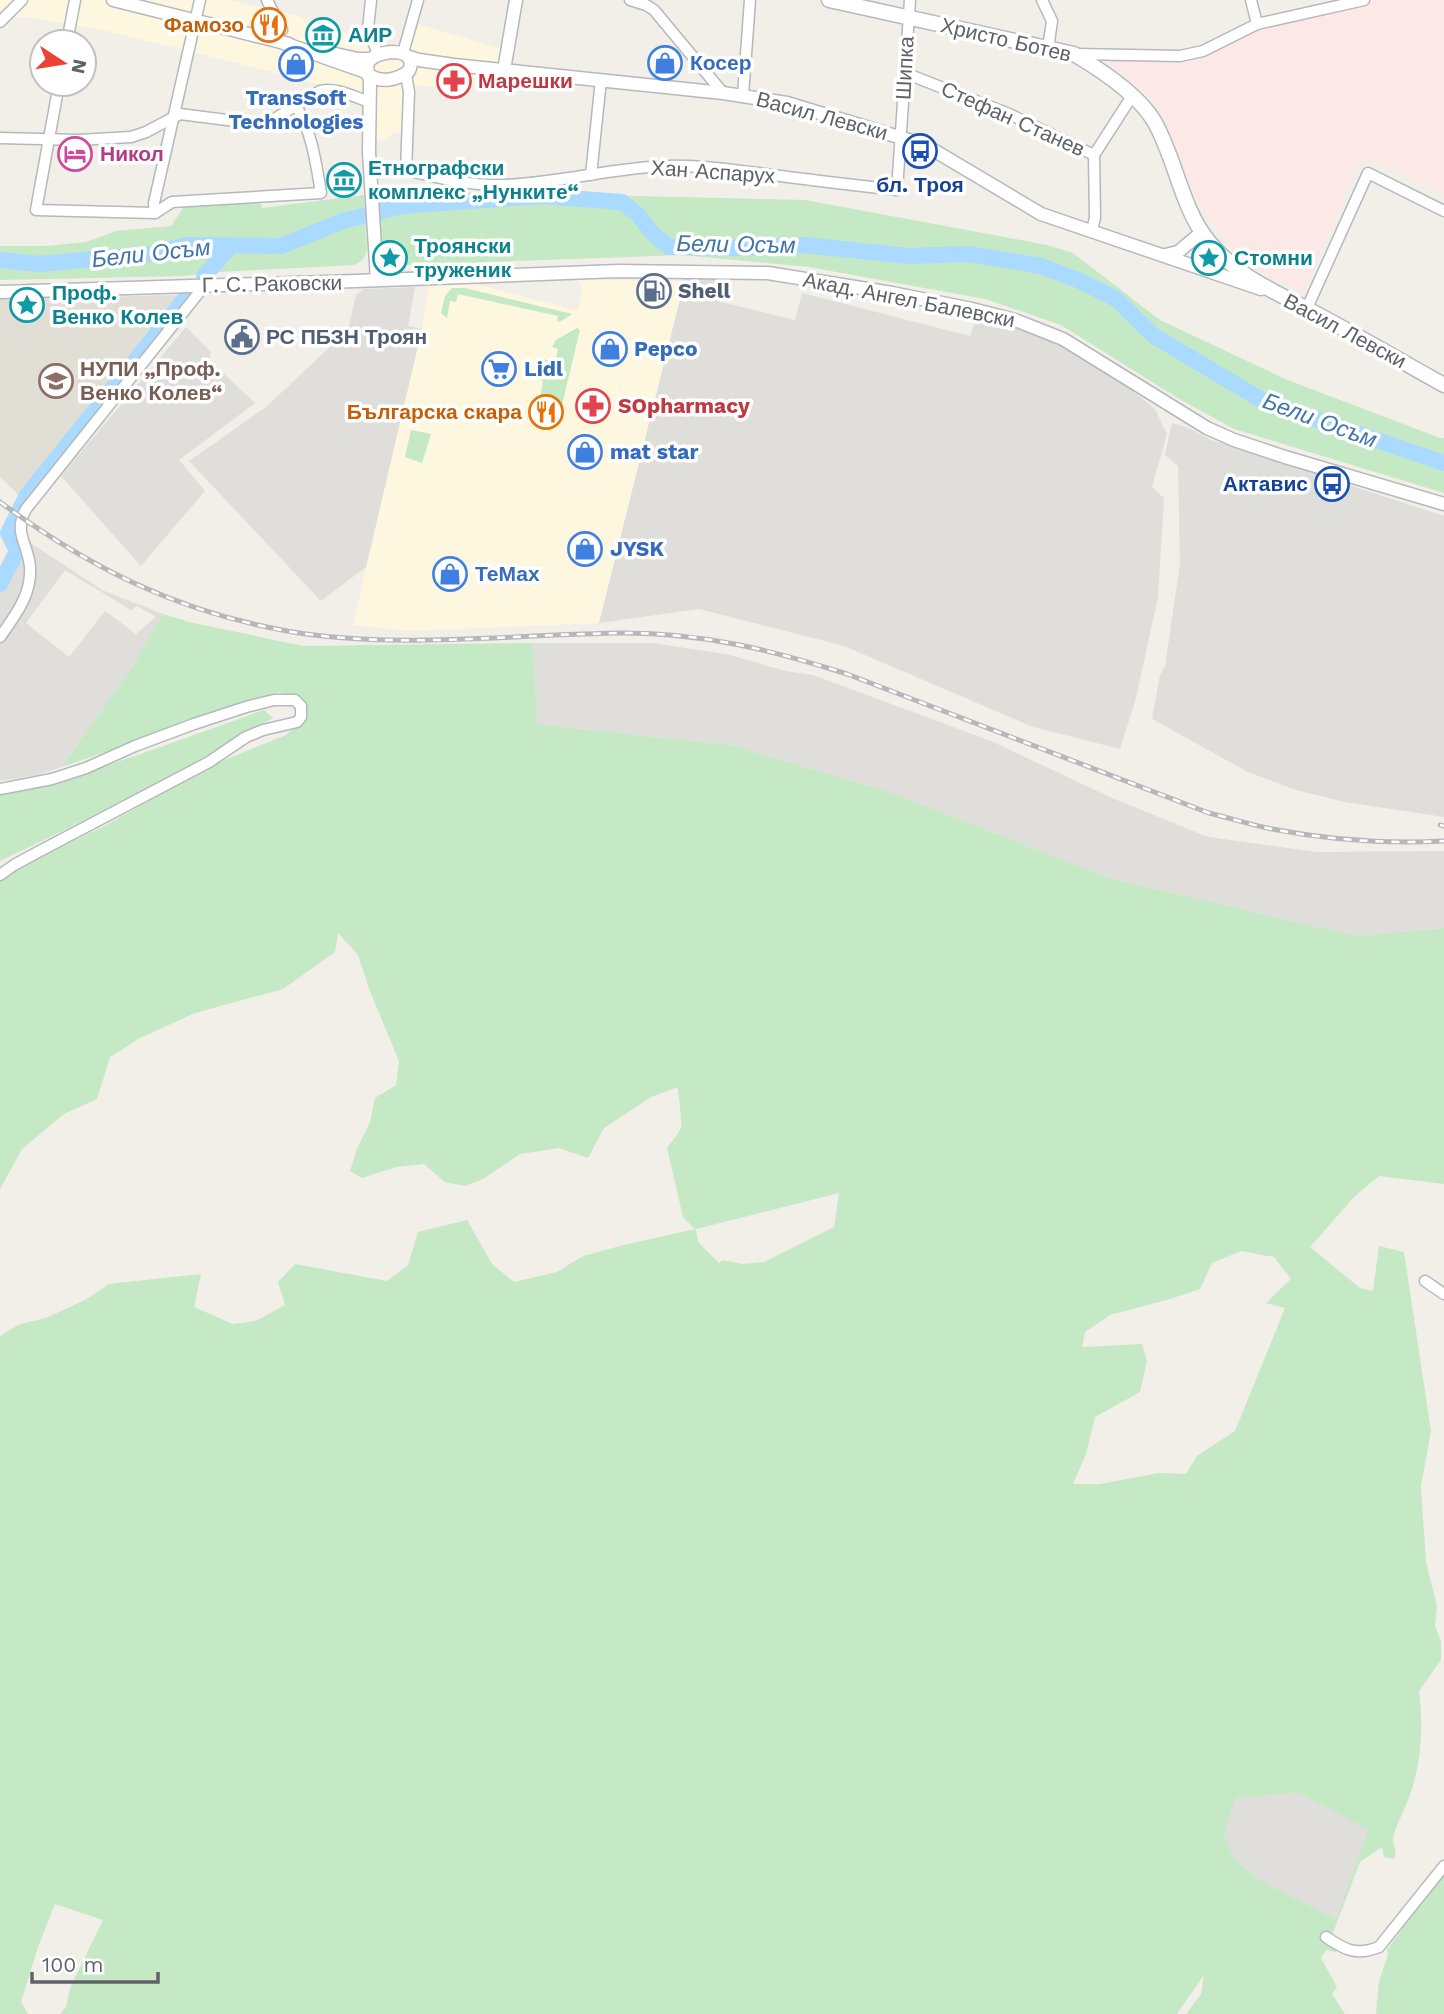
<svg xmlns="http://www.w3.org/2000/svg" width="1444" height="2014" font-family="'Work Sans',sans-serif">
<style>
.commercial{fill:#fef7e0}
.industrial{fill:#e0deda;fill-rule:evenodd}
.education{fill:#e1ded6}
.medical{fill:#fce8e6}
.green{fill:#c5e8c5;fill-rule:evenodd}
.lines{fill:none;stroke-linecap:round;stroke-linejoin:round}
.river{stroke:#aadaff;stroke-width:16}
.minor-casing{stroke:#b5b8bc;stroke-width:13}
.tertiary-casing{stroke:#b5b8bc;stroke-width:15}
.secondary-casing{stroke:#b6babf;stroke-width:17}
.minor{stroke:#fff;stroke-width:10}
.tertiary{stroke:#fff;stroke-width:12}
.secondary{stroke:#fff;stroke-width:14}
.rail-casing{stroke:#b6b7b8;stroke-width:5}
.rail{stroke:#fff;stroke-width:2.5;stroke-dasharray:8;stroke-linecap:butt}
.labels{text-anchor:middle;stroke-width:7;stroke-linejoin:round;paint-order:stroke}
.food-label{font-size:21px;font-weight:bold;fill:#c56008;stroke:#fff;text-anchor:end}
.culture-label{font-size:21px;font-weight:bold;fill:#0d838f;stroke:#fff;text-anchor:start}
.street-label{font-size:21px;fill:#5f6368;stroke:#fff}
.shop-label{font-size:21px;font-weight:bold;fill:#366cbe;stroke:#fff;text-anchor:start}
.health-label{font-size:21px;font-weight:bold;fill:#be3a42;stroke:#fff;text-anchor:start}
.hotel-label{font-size:21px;font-weight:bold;fill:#b23c85;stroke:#fff;text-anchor:start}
.transit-label{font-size:21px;font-weight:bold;fill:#164399;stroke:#fff}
.service-label{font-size:21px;font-weight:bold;fill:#4e5e75;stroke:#fff;text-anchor:start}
.education-label{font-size:21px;font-weight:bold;fill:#785e54;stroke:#fff;text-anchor:start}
.water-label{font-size:23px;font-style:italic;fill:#4174aa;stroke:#fff}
</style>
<rect width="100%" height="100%" fill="#f1efe8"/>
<g class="commercial">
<path d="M0,0H230L301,17L372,42L380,51L406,52L414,23L505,50L501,90L410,85L408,132L392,133L388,140L373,141L368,100L289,76L103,30L26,17L0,16Z"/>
<path d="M579,279L685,282L599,623L411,631L353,625L422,329L429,283L467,282L578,311L582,292Z"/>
</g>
<g class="industrial">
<path d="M686,275L727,276L721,302L795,320L802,293L970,336L977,315L1014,325L1053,340L1129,388L1155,409L1167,434L1152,487L1164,498L1158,597L1136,698L1120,749L1033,727L844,646L699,609L599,623Z"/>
<path d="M415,287L408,326L422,329L366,567L321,601L189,461L266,407L348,330L356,295L364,289Z"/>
<path d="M186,327L211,352L209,360L255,403L179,460L205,491L141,566L61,476Z"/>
<path d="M1172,423L1189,428L1209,439L1444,516V817L1345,802L1296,790L1248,772L1152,719L1160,675L1165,666L1180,564L1178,466L1165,455Z"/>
<path d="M14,532L102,590L163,614L134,664L62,767L37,775L0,781V577L12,557ZM65,570L131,610L137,606L156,617L136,634L105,611L69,657L26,623Z"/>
<path d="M533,643H652L726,654L786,671L813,675L991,741L1112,798L1208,837L1317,852L1444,851V928L1356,936L1109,878L887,791L730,745L537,724Z"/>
<path d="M1299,1793L1368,1830L1336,1919L1261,1881L1235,1860L1224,1835L1234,1798Z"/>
</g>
<path class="education" d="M185,295L161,318L22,498L0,477V299Z"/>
<path class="medical" d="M1375,0H1444V192L1361,156L1304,292L1254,270L1240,260L1216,230L1197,198L1152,100L1139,88L1109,65V60L1121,57L1167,58L1244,33Z"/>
<g class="green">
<path d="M378,190L805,200L1047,245L1073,253L1160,320L1285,379L1440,438H1444V493L1234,429L1176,397L1061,325L985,299L809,267L682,255L406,265L394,263L392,256H382Z"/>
<path d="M364,195L367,248C366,257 362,262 353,265L218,272L183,276L0,280V246H46L86,242L116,231L171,226L188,201L259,197L262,208Z"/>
<path d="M452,288H465L572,314L563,320L557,322L558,316L458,294L456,302L450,301L447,318L441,313L445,296Z"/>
<path d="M188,294L190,297L29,505L22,498L161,318L185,295Z"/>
<path d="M577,328L580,330L561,409L540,404L539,403L543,381L537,379L542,359L555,362L558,349L552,347L556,340Z"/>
<path d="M411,430L431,434L422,463L405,457Z"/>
<path d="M163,614L189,622L303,646L533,643L537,724L730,745L887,791L1109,878L1356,936L1444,928V1184L1379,1176L1355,1196L1310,1247L1360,1288L1373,1291L1379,1246L1404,1252L1431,1431L1421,1486L1422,1503L1426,1562L1437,1606L1435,1626L1441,1642V1660L1419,1691C1423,1725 1422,1759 1411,1792C1408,1802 1394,1830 1393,1838C1393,1847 1398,1850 1394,1859L1384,1857L1382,1847L1360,1862L1331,1938L1336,1952L1326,1950L1321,1958L1337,1987L1332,1994L1345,2014H1186L1201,1994L1204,1975L1177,2014H60L66,2007L70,1988L103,1920L55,1904L38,1947L21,2002L28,2014H0V1336L20,1324L46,1318L85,1300L109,1284L201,1274L194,1307L233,1324L256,1321L285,1305L278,1282L295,1264L387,1281L408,1265L418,1232L467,1220L492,1264L514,1282L557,1272L583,1256L624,1245L695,1229L683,1217L667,1148C671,1142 678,1135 681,1128C683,1123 678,1095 678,1087L651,1097L604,1128L588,1158L559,1148L520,1154L483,1179L465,1186L445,1182L424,1164L396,1167L362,1178L350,1171L357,1149L370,1122L375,1098L396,1085L399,1061L370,991L358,955L338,933L335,952L283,989L195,1013L140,1038L110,1057L97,1099L64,1114L22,1149L0,1189V882L24,865L106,825L217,763L286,735L306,717L303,702L279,692L62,767L134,664ZM839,1193L834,1227L764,1262L742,1264L723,1260L719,1263L698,1242L696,1229ZM1241,1251L1274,1257L1291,1279L1266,1303L1285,1308L1235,1431L1197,1456L1186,1474L1159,1473L1100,1484H1073L1086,1454L1095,1417L1140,1392L1147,1361L1142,1344L1082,1347L1085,1332L1110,1315L1170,1299L1200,1289L1212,1263ZM1299,1793L1368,1830L1336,1919L1261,1881L1235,1860L1224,1835L1235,1798Z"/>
<path d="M264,710L273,718C184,770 93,817 0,861V795C90,775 177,741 264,710Z"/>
<path d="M1444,1871V2014H1376L1379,1981L1388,1955L1387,1950Z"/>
</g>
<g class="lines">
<g class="river">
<path d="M0,260L39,264L149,254L188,245L281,246L343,221L402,206L542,196L622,202L637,214L654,235L670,247L741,248L804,245L908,256L969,254L1041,266L1078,280L1116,299L1154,336L1265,402L1444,463"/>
<path d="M204,276L231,246"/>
<path d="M0,584L17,551L8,533L27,495L187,296"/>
</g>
<g class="minor-casing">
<g id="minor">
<path d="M267,0L282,30"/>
<path d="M371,0L368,29L378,54"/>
<path d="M630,0L646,5L654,10L723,93"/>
<path d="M1042,0L1052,21L1048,49"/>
<path d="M1251,0L1257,24"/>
<path d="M0,22L22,0"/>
<path d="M67,42L75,0"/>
<path d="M403,53L418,0"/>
<path d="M1077,54L1180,56L1203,51L1257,24L1364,0"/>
<path d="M905,73L1009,114L1094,155L1132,96"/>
<path d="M406,74L409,92L406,170C439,178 471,186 505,185C561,183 614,167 669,166C701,165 733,170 765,174C809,180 853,185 897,190L910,0"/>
<path d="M59,84L36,210L155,213L172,202L321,193C316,163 312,132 296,106"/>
<path d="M743,95L750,0"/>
<path d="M0,138L79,140L131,137L146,132L180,114L258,124L271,121L320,91C336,87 354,97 370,102"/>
<path d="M591,175L601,80"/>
<path d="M155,213L154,203L200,0"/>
<path d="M1092,230L1095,218L1094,155"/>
<path d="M1307,308L1368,173L1444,211"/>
<path d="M0,637C15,616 32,594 30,567C28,543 13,533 26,509L205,285"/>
<path d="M0,789L52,779L86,768L135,746L194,724L246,707L274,700H295L301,706V717L297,722L263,730L246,737L209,762L38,852L14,865L0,875"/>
<path d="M1425,1281L1444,1294"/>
<path d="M1326,1937C1345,1950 1356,1956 1379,1947L1444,1866"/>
</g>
</g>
<g class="tertiary-casing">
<g id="tertiary">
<path d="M113,0L289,44"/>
<path d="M281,42L363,71L368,74L370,80L369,152L377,280"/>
<path d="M392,52C404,52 415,57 409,71C397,80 381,84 368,74L367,64C372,55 382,53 392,52Z"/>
<path d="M331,53L358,59H370"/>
<path d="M409,57L419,60L454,65L723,93L787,103L925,145L1041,214L1261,289"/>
<path d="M504,70L516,0"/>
<path d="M1165,255L1178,252L1202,232"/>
<path d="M0,292L356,281L618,271L768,273L892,293L972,309L1015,320L1063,339L1207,428L1234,440L1285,457L1444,504"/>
</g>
</g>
<g class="secondary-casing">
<path id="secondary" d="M829,0L1074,54C1101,70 1138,94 1154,121C1176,159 1181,208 1209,242C1237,276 1272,290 1309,310C1355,334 1399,360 1444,385"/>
</g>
<use href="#minor" class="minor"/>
<use href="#tertiary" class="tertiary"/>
<use href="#secondary" class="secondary"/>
<g class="rail-casing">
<g id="rail">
<path d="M0,502C90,568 176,611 287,631C397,650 513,634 624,633C703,633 772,650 847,674L1209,813C1230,818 1251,825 1272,829C1329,840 1386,844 1444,841"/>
<path d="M1440,825L1444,826"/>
</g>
</g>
<use href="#rail" class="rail"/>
</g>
<defs>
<g id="restaurant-ring" transform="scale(1.75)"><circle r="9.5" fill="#fff" stroke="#e8710a" stroke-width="1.5"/><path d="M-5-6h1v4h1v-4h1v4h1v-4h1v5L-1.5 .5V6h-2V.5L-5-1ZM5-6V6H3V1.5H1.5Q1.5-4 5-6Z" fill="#e8710a"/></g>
<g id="museum-ring" transform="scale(1.75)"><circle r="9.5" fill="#fff" stroke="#0f9aa8" stroke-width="1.5"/><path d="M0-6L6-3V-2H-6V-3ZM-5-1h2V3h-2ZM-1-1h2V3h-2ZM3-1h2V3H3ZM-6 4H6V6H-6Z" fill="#0f9aa8"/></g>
<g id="shop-ring" transform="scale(1.75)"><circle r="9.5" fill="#fff" stroke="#3f7fe0" stroke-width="1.5"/><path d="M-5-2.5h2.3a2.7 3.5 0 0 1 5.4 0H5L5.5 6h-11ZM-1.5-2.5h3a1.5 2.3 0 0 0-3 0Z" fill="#3f7fe0"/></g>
<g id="pharmacy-ring" transform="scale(1.75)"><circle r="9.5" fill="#fff" stroke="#e0444e" stroke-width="1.5"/><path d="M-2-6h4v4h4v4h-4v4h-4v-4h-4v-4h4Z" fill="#e0444e"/></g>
<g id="bus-ring" transform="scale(1.75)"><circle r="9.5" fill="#fff" stroke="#1a4fb4" stroke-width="1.5"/><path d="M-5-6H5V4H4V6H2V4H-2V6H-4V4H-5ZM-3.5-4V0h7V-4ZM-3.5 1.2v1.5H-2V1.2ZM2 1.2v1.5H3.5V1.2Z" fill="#1a4fb4"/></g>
<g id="hotel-ring" transform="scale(1.75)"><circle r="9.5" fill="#fff" stroke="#d1479c" stroke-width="1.5"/><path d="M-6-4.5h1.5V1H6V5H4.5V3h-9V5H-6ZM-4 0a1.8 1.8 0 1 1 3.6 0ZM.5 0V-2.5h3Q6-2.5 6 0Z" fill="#d1479c"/></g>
<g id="sight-ring" transform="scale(1.75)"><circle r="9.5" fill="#fff" stroke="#0f9aa8" stroke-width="1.5"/><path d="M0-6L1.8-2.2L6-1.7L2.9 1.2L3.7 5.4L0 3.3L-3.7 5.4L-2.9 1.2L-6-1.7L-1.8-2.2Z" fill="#0f9aa8"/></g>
<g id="fuel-ring" transform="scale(1.75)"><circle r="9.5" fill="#fff" stroke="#5c6f8a" stroke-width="1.5"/><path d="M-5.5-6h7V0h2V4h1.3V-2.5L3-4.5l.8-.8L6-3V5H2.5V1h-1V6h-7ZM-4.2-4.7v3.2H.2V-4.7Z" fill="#5c6f8a"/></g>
<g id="civic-ring" transform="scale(1.75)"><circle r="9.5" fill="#fff" stroke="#5c6f8a" stroke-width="1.5"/><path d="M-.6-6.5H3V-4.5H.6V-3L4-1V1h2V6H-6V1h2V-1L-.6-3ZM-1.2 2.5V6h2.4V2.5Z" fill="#5c6f8a"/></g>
<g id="supermarket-ring" transform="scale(1.75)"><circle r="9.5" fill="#fff" stroke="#3f7fe0" stroke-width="1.5"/><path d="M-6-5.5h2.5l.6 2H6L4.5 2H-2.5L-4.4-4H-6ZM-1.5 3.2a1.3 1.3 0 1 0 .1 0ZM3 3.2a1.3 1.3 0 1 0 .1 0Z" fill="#3f7fe0"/></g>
<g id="school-ring" transform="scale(1.75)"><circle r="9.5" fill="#fff" stroke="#8d6e63" stroke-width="1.5"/><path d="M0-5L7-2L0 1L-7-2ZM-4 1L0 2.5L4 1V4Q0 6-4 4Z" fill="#8d6e63"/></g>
</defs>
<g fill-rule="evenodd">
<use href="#restaurant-ring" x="269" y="25"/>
<use href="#museum-ring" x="323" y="35"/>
<use href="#shop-ring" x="665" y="63"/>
<use href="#shop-ring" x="296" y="64"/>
<use href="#pharmacy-ring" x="454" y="81"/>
<use href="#bus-ring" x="920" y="151"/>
<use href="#hotel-ring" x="75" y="154"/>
<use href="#museum-ring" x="344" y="180"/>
<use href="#sight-ring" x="390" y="258"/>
<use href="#sight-ring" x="1209" y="258"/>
<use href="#fuel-ring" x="654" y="291"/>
<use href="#sight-ring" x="27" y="305"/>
<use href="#civic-ring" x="242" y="337"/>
<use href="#shop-ring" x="610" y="349"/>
<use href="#supermarket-ring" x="499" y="369"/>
<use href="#school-ring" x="56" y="381"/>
<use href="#pharmacy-ring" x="593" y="406"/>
<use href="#restaurant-ring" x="546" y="412"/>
<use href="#shop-ring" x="585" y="452"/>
<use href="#bus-ring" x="1332" y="484"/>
<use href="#shop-ring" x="585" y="549"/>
<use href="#shop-ring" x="450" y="574"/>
</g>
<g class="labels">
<g class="food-label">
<text x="244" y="32">Фамозо</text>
<text x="522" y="419">Българска скара</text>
</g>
<g class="culture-label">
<text x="348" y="42">АИР</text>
<text x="368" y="175">Етнографски<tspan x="368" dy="24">комплекс „Нунките“</tspan></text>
<text x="414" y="253">Троянски<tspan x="414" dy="24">труженик</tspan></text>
<text x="1234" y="265">Стомни</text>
<text x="52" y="300">Проф.<tspan x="52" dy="24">Венко Колев</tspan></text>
</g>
<g class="street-label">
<text transform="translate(1006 40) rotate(13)" y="7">Христо Ботев</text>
<text transform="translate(905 68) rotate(-87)" y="7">Шипка</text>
<text transform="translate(822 116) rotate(15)" y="7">Васил Левски</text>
<text transform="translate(1013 119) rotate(24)" y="7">Стефан Станев</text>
<text transform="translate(713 172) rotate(4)" y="7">Хан Аспарух</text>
<text transform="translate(272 284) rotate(-1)" y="7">Г. С. Раковски</text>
<text transform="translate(909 300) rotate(11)" y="7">Акад. Ангел Балевски</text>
<text transform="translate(1345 331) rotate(28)" y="7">Васил Левски</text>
</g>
<g class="shop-label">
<text x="690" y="70">Косер</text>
<text x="296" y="105" text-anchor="middle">TransSoft<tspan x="296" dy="24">Technologies</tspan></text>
<text x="634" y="356">Pepco</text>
<text x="524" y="376">Lidl</text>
<text x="610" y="459">mat star</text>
<text x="610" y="556">JYSK</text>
<text x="475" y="581">ТеМах</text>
</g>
<g class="health-label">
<text x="478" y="88">Марешки</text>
<text x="618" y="413">SOpharmacy</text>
</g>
<g class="hotel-label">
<text x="100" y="161">Никол</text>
</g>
<g class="transit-label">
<text x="920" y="192">бл. Троя</text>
<text x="1308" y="491" text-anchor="end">Актавис</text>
</g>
<g class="service-label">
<text x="678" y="298">Shell</text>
<text x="266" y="344">РС ПБЗН Троян</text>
</g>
<g class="education-label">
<text x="80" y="376">НУПИ „Проф.<tspan x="80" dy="24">Венко Колев“</tspan></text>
</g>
<g class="water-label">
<text transform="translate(736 244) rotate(1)" y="8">Бели Осъм</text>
<text transform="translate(151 253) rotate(-6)" y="8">Бели Осъм</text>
<text transform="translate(1320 420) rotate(20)" y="8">Бели Осъм</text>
</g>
</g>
<g transform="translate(63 63) rotate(102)"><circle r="33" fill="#ffffff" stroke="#bfc1c3" stroke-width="2"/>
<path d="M0-5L12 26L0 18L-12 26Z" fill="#ea4335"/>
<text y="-10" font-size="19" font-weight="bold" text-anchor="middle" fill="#5f6368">N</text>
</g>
<path d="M32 1972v10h126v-10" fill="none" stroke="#5f6368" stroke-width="3.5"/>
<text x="42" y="1972" font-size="21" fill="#5f6368" stroke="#ffffff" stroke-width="5" paint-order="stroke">100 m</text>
</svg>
